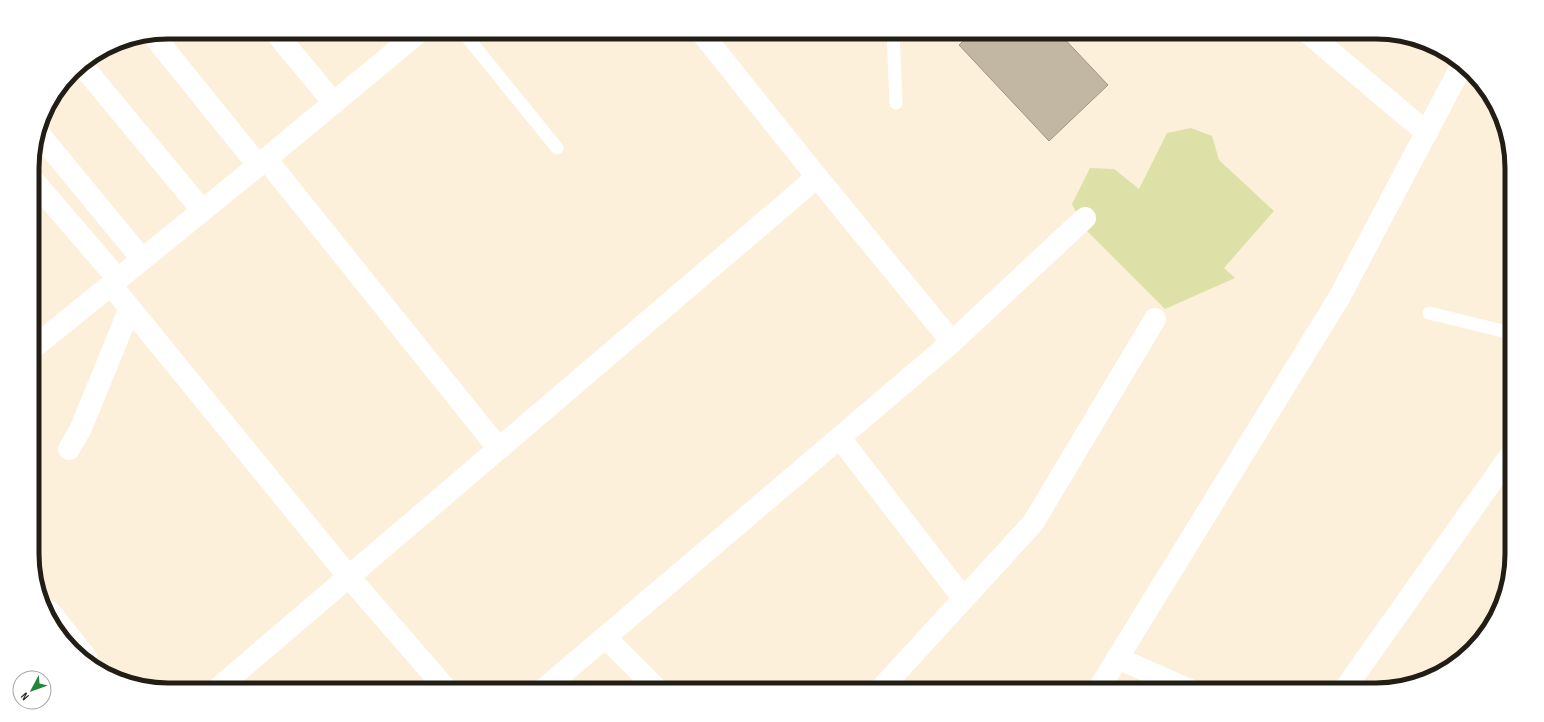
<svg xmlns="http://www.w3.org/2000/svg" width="1544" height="722" font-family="'Sofia Sans Condensed',sans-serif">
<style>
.green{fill:#dde0a7}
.building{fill:#c2b7a3;stroke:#a09582}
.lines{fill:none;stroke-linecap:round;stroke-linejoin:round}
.lane{stroke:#fff;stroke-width:13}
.street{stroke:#fff;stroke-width:22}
.rim{fill:none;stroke:#221e16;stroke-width:5}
</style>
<rect width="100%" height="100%" fill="#fcf0db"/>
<path class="green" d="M1191,128L1212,136L1219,160L1274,211L1224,268L1235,278L1165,309L1084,228L1072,204L1090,168L1114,169L1139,189L1167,133Z"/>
<path class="building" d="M973,32H1058L1108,85L1049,141L959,45Z"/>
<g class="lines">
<g class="lane">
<path d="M463,32L557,148"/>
<path d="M893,32L896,103"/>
<path d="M1429,313L1511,333"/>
</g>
<g class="street">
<path d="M275,32L334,103"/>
<path d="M1307,32L1427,133"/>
<path d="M153,35L258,165"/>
<path d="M81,64L202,210"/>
<path d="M39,134L142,259"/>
<path d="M266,159L499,449"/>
<path d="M32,179L118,279"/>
<path d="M111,285L349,577L447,690"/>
<path d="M952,342L1085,218"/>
<path d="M33,348L266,159L419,32"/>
<path d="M840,438L963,598"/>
<path d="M69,449L81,428L130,308"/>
<path d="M50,612L86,657"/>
<path d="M605,637L658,690"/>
<path d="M1117,658L1190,690"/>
<path d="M216,690L817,177L701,32"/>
<path d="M543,690L952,342L817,177"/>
<path d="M880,690L1033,523L1155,319"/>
<path d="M1098,690L1340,296L1461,67"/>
<path d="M1344,690L1512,453"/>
</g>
</g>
<path d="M0 0H1544V722H0ZM168 39H1376A129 129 0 0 1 1505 168V554A129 129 0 0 1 1376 683H168A129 129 0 0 1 39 554V168A129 129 0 0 1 168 39Z" fill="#fff" fill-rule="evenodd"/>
<path class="rim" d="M168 39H1376A129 129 0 0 1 1505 168V554A129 129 0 0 1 1376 683H168A129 129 0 0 1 39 554V168A129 129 0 0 1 168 39Z"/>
<g transform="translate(32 690) rotate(229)"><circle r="19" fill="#ffffff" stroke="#a7a5a2"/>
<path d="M0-3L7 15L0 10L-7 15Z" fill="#258639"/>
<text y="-6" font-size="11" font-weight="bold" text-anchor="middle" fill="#221e16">N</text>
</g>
</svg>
